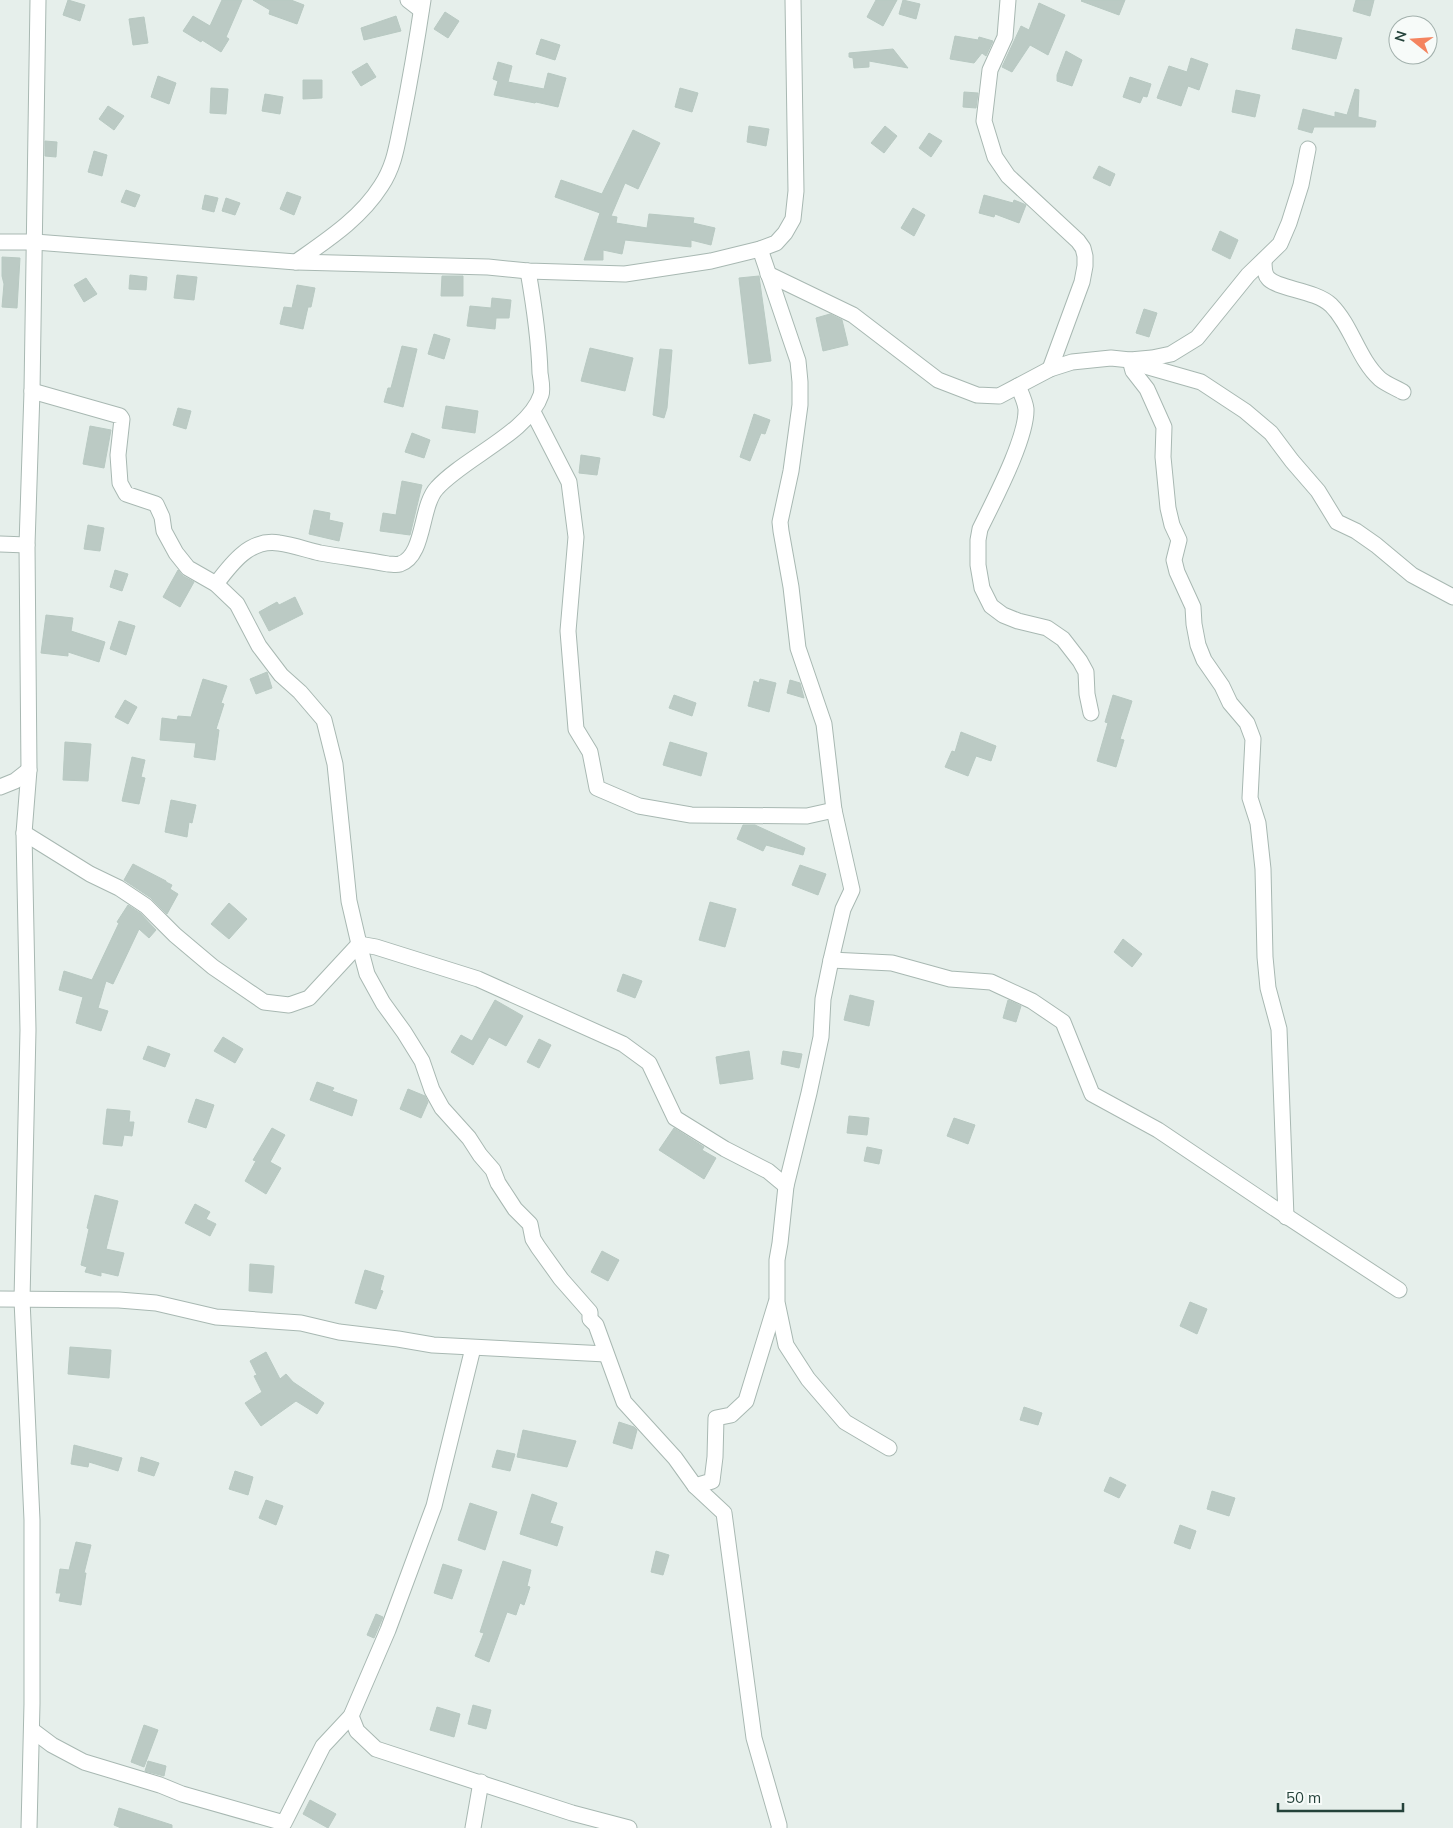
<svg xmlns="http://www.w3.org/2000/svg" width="1453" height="1828" font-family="Mulish,sans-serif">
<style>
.building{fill:#bbcac4;stroke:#b8c9c2}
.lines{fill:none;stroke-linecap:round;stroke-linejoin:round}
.minor-casing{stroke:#a8b8b2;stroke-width:17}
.minor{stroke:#fff;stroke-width:15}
</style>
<rect width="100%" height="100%" fill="#e6efeb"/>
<g class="building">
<path d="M68,0L85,5L80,21L63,15Z"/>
<path d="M222,0H242L226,37L229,39L221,52L202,40L201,42L183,31L193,16L210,26Z"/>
<path d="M253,0H291L304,5L297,24L269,14L270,10Z"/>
<path d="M876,0H897L883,26L867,17Z"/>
<path d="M903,0L920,4L916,19L899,14Z"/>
<path d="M1082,0H1125L1119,15L1081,1Z"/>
<path d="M1356,0H1374L1370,16L1353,11Z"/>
<path d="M1039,3L1065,15L1048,55L1030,45L1012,72L1002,67L1021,26L1029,30Z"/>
<path d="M445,12L459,21L448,38L434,29Z"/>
<path d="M396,16L401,31L364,40L361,28Z"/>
<path d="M144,17L148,43L133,45L129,19Z"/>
<path d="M1296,29L1342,38L1336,59L1292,49Z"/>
<path d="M955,36L978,40L979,37L993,41L986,56L982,53L974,63L950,59Z"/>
<path d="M541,39L560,45L555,60L536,54Z"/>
<path d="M893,49L908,68L869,61V67L854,68L853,58L849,57V53Z"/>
<path d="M1066,51L1082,60L1072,86L1057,81V75Z"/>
<path d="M1191,58L1208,64L1199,90L1188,86L1181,106L1157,98L1169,66L1187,72Z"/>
<path d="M498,62L512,66L508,82L544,89L548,73L566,78L558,107L536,102L535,103L494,95L498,81L493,79Z"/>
<path d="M367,63L376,77L361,86L352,72Z"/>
<path d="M158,76L176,83L169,104L151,97Z"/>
<path d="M1130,77L1151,84L1147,97L1143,96L1140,103L1123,97Z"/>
<path d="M303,80H322V98L303,99Z"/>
<path d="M211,88L228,89L226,114L210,113Z"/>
<path d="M680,88L698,93L692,112L675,107Z"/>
<path d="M1355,89L1359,90L1358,117L1376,121L1375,127H1314L1312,133L1298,129L1303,109L1335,117V112L1347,115Z"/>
<path d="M1236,90L1260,95L1255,117L1232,112Z"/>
<path d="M964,92L978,93L976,108L963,107Z"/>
<path d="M265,94L283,97L280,114L262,111Z"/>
<path d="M108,106L124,116L114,130L99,119Z"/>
<path d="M749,126L769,129L766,146L747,142Z"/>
<path d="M885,126L897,136L884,153L871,143Z"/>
<path d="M633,130L660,143L638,189L625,183L611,216L617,217L616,223L647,228L649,214L694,218L693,223L715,228L711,245L691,240V247L625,240L622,254L603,250V260H584L600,213L555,197L561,180L602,194Z"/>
<path d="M929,133L942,141L931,157L919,148Z"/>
<path d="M45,141L57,142L56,157L45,156Z"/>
<path d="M94,151L107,155L102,176L88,172Z"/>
<path d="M1099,166L1115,174L1110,186L1093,178Z"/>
<path d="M126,190L140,195L135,207L121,202Z"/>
<path d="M287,192L301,197L294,215L280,209Z"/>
<path d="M205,195L218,198L214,212L202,209Z"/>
<path d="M984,195L1013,203L1014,200L1024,204L1026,205L1019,223L995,214L994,217L979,213Z"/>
<path d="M226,198L240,203L235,215L222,211Z"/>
<path d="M913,208L925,215L914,236L901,228Z"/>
<path d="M1220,231L1238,240L1230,259L1212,250Z"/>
<path d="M2,257L20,258L17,308L2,307L4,284L2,276Z"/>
<path d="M130,275L147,277L146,290L129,289Z"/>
<path d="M177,275L197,277L194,300L174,298Z"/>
<path d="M442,276H463V296H441Z"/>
<path d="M759,276L771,361L749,364L739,278Z"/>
<path d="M86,278L97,294L84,302L74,285Z"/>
<path d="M297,285L315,288L311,307H308L303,329L280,324L284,307L292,308Z"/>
<path d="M492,298L511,300L509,318H496L495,329L467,326L470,306L491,308Z"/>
<path d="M1144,309L1157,313L1149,337L1136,333Z"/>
<path d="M830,314L842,320L848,345L823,351L816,318Z"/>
<path d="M434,334L450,339L444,359L428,354Z"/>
<path d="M402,346L417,349L403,407L384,402L388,388H391Z"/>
<path d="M590,348L633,358L625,391L581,381Z"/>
<path d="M660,349L672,350L667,408L664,418L653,415Z"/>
<path d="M446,406L478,411L475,433L442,428Z"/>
<path d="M178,408L191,411L186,429L173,425Z"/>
<path d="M754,414L770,420L765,434L761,433L750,461L740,457Z"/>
<path d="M90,426L111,430L104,468L83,464Z"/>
<path d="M412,433L430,440L424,458L405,452Z"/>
<path d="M581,455L600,458L597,475L579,473Z"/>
<path d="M402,481L422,485L410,535L380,531L383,513L396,515Z"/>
<path d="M314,510L330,513L329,520L343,523L339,541L309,534Z"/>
<path d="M88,525L104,528L100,551L84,549Z"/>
<path d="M115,570L128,574L122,591L110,587Z"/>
<path d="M178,570L183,576L194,582L180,607L163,597Z"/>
<path d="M295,597L303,614L269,631L259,612L277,602L279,605Z"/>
<path d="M46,615L73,618L71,631L105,642L99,662L68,652V656L41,653Z"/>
<path d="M119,621L135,626L126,655L110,649Z"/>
<path d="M267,672L272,688L256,694L250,679Z"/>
<path d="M203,679L227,686L221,703L224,704L216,729L219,730L215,760L194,757L196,743L160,740L162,718L177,720L178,716L191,717Z"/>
<path d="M760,679L776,683L769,712L748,706L754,681L759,683Z"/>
<path d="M790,680L800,683L804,698L787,693Z"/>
<path d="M674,695L696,703L692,716L669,708Z"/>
<path d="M1113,695L1132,701L1120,739L1124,740L1116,767L1097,761L1108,723L1105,722Z"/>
<path d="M125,700L137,707L128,724L115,717Z"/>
<path d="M961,732L996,746L991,761L976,756L968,776L945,767L952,751L955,752Z"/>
<path d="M65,742L91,744L88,781L63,780Z"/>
<path d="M670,742L707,753L701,776L663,765Z"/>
<path d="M132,757L145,760L141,777L145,778L139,804L122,801Z"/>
<path d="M171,800L196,805L192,823L189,822L187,837L165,832Z"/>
<path d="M743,825H755L805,848L803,855L766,845L763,851L737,839Z"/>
<path d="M133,864L166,881V882L172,885L170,889L178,894L167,914L151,898L124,880Z"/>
<path d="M800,865L826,874L818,895L792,885Z"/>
<path d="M710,902L736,909L725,947L699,940Z"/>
<path d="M229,903L247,919L229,939L211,924Z"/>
<path d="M128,905L140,913L156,930L149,938L139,929L113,984L106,981L98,1008L108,1011L101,1031L76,1023L83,997L59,990L64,971L92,980L119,923L117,922Z"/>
<path d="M1123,939L1142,954L1132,967L1114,952Z"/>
<path d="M623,974L642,981L635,998L617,991Z"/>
<path d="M850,995L874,1001L869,1026L844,1020Z"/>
<path d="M495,1000L523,1016L506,1046L489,1037L473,1065L451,1052L461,1035L472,1041Z"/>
<path d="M1008,1000L1021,1006L1016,1022L1003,1018Z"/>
<path d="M223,1037L243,1049L235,1063L214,1051Z"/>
<path d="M539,1039L551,1045L539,1068L527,1062Z"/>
<path d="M148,1046L170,1054L165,1067L143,1059Z"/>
<path d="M749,1051L753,1079L720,1084L716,1057Z"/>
<path d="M783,1051L802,1054L799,1068L781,1064Z"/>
<path d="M317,1082L334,1088L332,1091L357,1100L352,1116L310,1100Z"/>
<path d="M408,1089L425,1096L428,1102L421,1118L400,1109Z"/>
<path d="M196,1099L214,1105L206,1128L188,1122Z"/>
<path d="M107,1109L130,1111L129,1122H134L132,1136L124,1135L122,1146L103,1144Z"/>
<path d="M849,1116L869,1118L867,1135L847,1133Z"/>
<path d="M954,1118L975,1125L968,1144L947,1136Z"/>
<path d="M272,1128L285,1135L270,1162L281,1168L266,1194L245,1181L256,1161L253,1160Z"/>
<path d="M674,1128L704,1147L702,1150L716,1158L704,1179L659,1150Z"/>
<path d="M867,1147L882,1150L879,1164L864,1161Z"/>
<path d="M95,1195L118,1201L106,1249L124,1253L118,1276L101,1272V1276L85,1272L87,1267L81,1265L89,1229L87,1228Z"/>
<path d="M195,1204L210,1212L206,1219L216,1224L210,1236L185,1223Z"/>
<path d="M602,1251L619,1260L608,1281L591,1272Z"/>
<path d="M250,1264L274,1266L272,1293L249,1291Z"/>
<path d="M365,1270L384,1276L380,1290L383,1291L376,1309L355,1303Z"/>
<path d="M1190,1302L1207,1309L1197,1334L1180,1326Z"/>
<path d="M70,1347L111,1350L109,1378L68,1374Z"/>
<path d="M266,1352L280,1379L286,1374L293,1382L324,1403L317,1414L296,1401L261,1426L245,1403L262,1392L254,1376L257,1375L250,1361Z"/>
<path d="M1024,1407L1042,1413L1038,1425L1020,1420Z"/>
<path d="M619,1422L634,1427L637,1430L632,1449L613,1443Z"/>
<path d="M523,1430L576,1441L567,1467L517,1457Z"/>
<path d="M74,1445L122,1458L118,1471L89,1462L88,1467L71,1464Z"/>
<path d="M497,1450L515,1454L510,1471L492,1467Z"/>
<path d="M141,1457L159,1463L154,1476L138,1471Z"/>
<path d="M235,1471L253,1477L248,1495L229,1489Z"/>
<path d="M1110,1477L1126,1485L1119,1498L1104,1491Z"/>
<path d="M1212,1491L1235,1498L1229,1516L1207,1509Z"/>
<path d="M532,1494L557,1503L550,1523L563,1527L557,1546L520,1534Z"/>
<path d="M266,1500L283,1506L276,1525L259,1518Z"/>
<path d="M470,1503L497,1512L485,1550L458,1540Z"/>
<path d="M1180,1525L1196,1531L1190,1549L1174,1543Z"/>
<path d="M76,1542L91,1545L84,1573H86L81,1605L59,1601L61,1593H56L60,1569L69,1570Z"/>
<path d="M656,1551L669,1555L663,1575L651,1572Z"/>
<path d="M503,1561L531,1570L527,1586L530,1587L524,1605L520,1603L516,1615L507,1612L489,1662L475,1656L484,1633L480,1632Z"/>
<path d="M443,1564L462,1570L452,1599L434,1593Z"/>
<path d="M376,1614L383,1617L374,1638L367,1635Z"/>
<path d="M473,1705L491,1710L486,1729L468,1724Z"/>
<path d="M437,1707L460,1714L454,1737L430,1730Z"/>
<path d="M144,1725L158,1730L144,1767L131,1762Z"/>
<path d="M148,1761L166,1766L164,1776L145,1771Z"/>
<path d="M310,1800L336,1814L328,1828L303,1814Z"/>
<path d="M119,1808L172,1825V1828H121L114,1825Z"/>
</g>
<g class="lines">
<g class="minor-casing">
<g id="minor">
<path d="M408,0L421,10"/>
<path d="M1008,0L1005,37L990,70L984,121L995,157L1008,176L1078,241L1083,248L1085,256V266L1082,282L1050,369"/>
<path d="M0,242H35L296,262L488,267L528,271L625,274L711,261L760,249L776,243L785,233L793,219L796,191L793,0"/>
<path d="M760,249L798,361L800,382V405L791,471L780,522L781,531L791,587L798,648L824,724L834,810L852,890L843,909L831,960L823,999L821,1037L809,1093L786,1186L780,1243L777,1260V1302L786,1345L808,1379L845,1422L889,1448"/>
<path d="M1264,260C1264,265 1264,274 1268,278C1277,289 1315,290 1331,305C1352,326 1358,359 1380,379C1386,384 1396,388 1403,392"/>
<path d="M296,262C327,240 360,219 381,186C395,165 397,144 402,121C410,81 417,40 423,0"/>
<path d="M768,274L853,315L938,380L977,395L999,396L1050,369L1072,362L1111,358L1130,360L1152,358L1171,354L1197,338L1248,275L1280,244L1289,223L1301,185L1308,149"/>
<path d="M1130,360L1133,371L1147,389L1164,427L1163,457L1168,508L1172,525L1179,540L1174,560L1177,572L1193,607L1194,624L1198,645L1204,660L1222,686L1230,703L1247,723L1253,739L1250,798L1258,823L1263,869L1265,957L1268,988L1279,1029L1286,1217"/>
<path d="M1135,362L1138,364L1201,382L1245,411L1271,433L1292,461L1318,491L1337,522L1356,531L1376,545L1412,575L1453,597"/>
<path d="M1018,386C1021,393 1025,401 1026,409C1027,438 994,500 980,529L978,540V565L982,588L991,606L1003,615L1018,621L1047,628L1063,639L1080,661L1086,672L1087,694L1091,713"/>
<path d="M32,391L120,416L122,419L118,455L120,483L126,494L156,504L162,517L164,531L176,553L188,568L216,584L237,604L259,646L281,675L300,692L324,720L335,764L349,901L359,944L367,974L383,1003L404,1032L422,1061L432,1090L442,1108L469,1138L480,1155L493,1170L498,1183L515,1209L530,1224L533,1239L538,1247L561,1279L590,1312V1319L596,1325L624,1402L675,1458L695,1486L724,1513L754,1738L779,1825V1828"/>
<path d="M533,412L569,482L576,537L568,631L576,729L590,752L597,788L639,806L691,815L807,816L834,810"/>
<path d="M0,544L27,545"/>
<path d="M216,584C231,564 250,538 279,543C293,545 307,550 320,553C343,557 366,560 388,564C392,564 396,565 400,564C425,556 420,506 437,488C464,458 529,432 541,395C543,389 541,380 540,373C539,338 534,305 528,271"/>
<path d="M0,787L15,781L29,770"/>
<path d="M24,833L90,874L119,888L146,906L175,935L213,967L264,1002L289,1005L309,998L359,944L376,947L478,979L623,1044L649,1063L675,1118L725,1149L768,1171L786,1186"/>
<path d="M831,960L892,963L950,979L991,982L1032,1001L1063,1022L1092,1094L1158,1130L1274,1208L1399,1290"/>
<path d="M0,1299L119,1300L156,1303L216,1317L301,1323L339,1332L398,1339L433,1345L606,1354"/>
<path d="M695,1486L712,1481L715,1457L716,1418L731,1415L746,1401L776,1303"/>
<path d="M351,1716L357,1731L376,1749L572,1813L629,1828"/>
<path d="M32,1730L52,1745L84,1762L160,1785L182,1794L284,1823L323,1746L351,1716L388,1630L434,1506L473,1348"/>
<path d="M29,1828L32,1704V1520L22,1300L28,1030L24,833L29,770L27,545L32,391L38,0"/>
<path d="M473,1828L481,1782"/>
</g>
</g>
<use href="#minor" class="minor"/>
</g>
<g transform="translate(1413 40) rotate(287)"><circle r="24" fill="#f7fbf9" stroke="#a3b1ad"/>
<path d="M0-4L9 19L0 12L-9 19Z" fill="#f4845f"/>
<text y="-8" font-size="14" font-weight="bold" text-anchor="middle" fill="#24423a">N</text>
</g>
<path d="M1278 1803v8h125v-8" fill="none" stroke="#24423a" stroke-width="2.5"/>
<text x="1286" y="1803" font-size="15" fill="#24423a" stroke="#f7fbf9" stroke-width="4" paint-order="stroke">50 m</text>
</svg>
